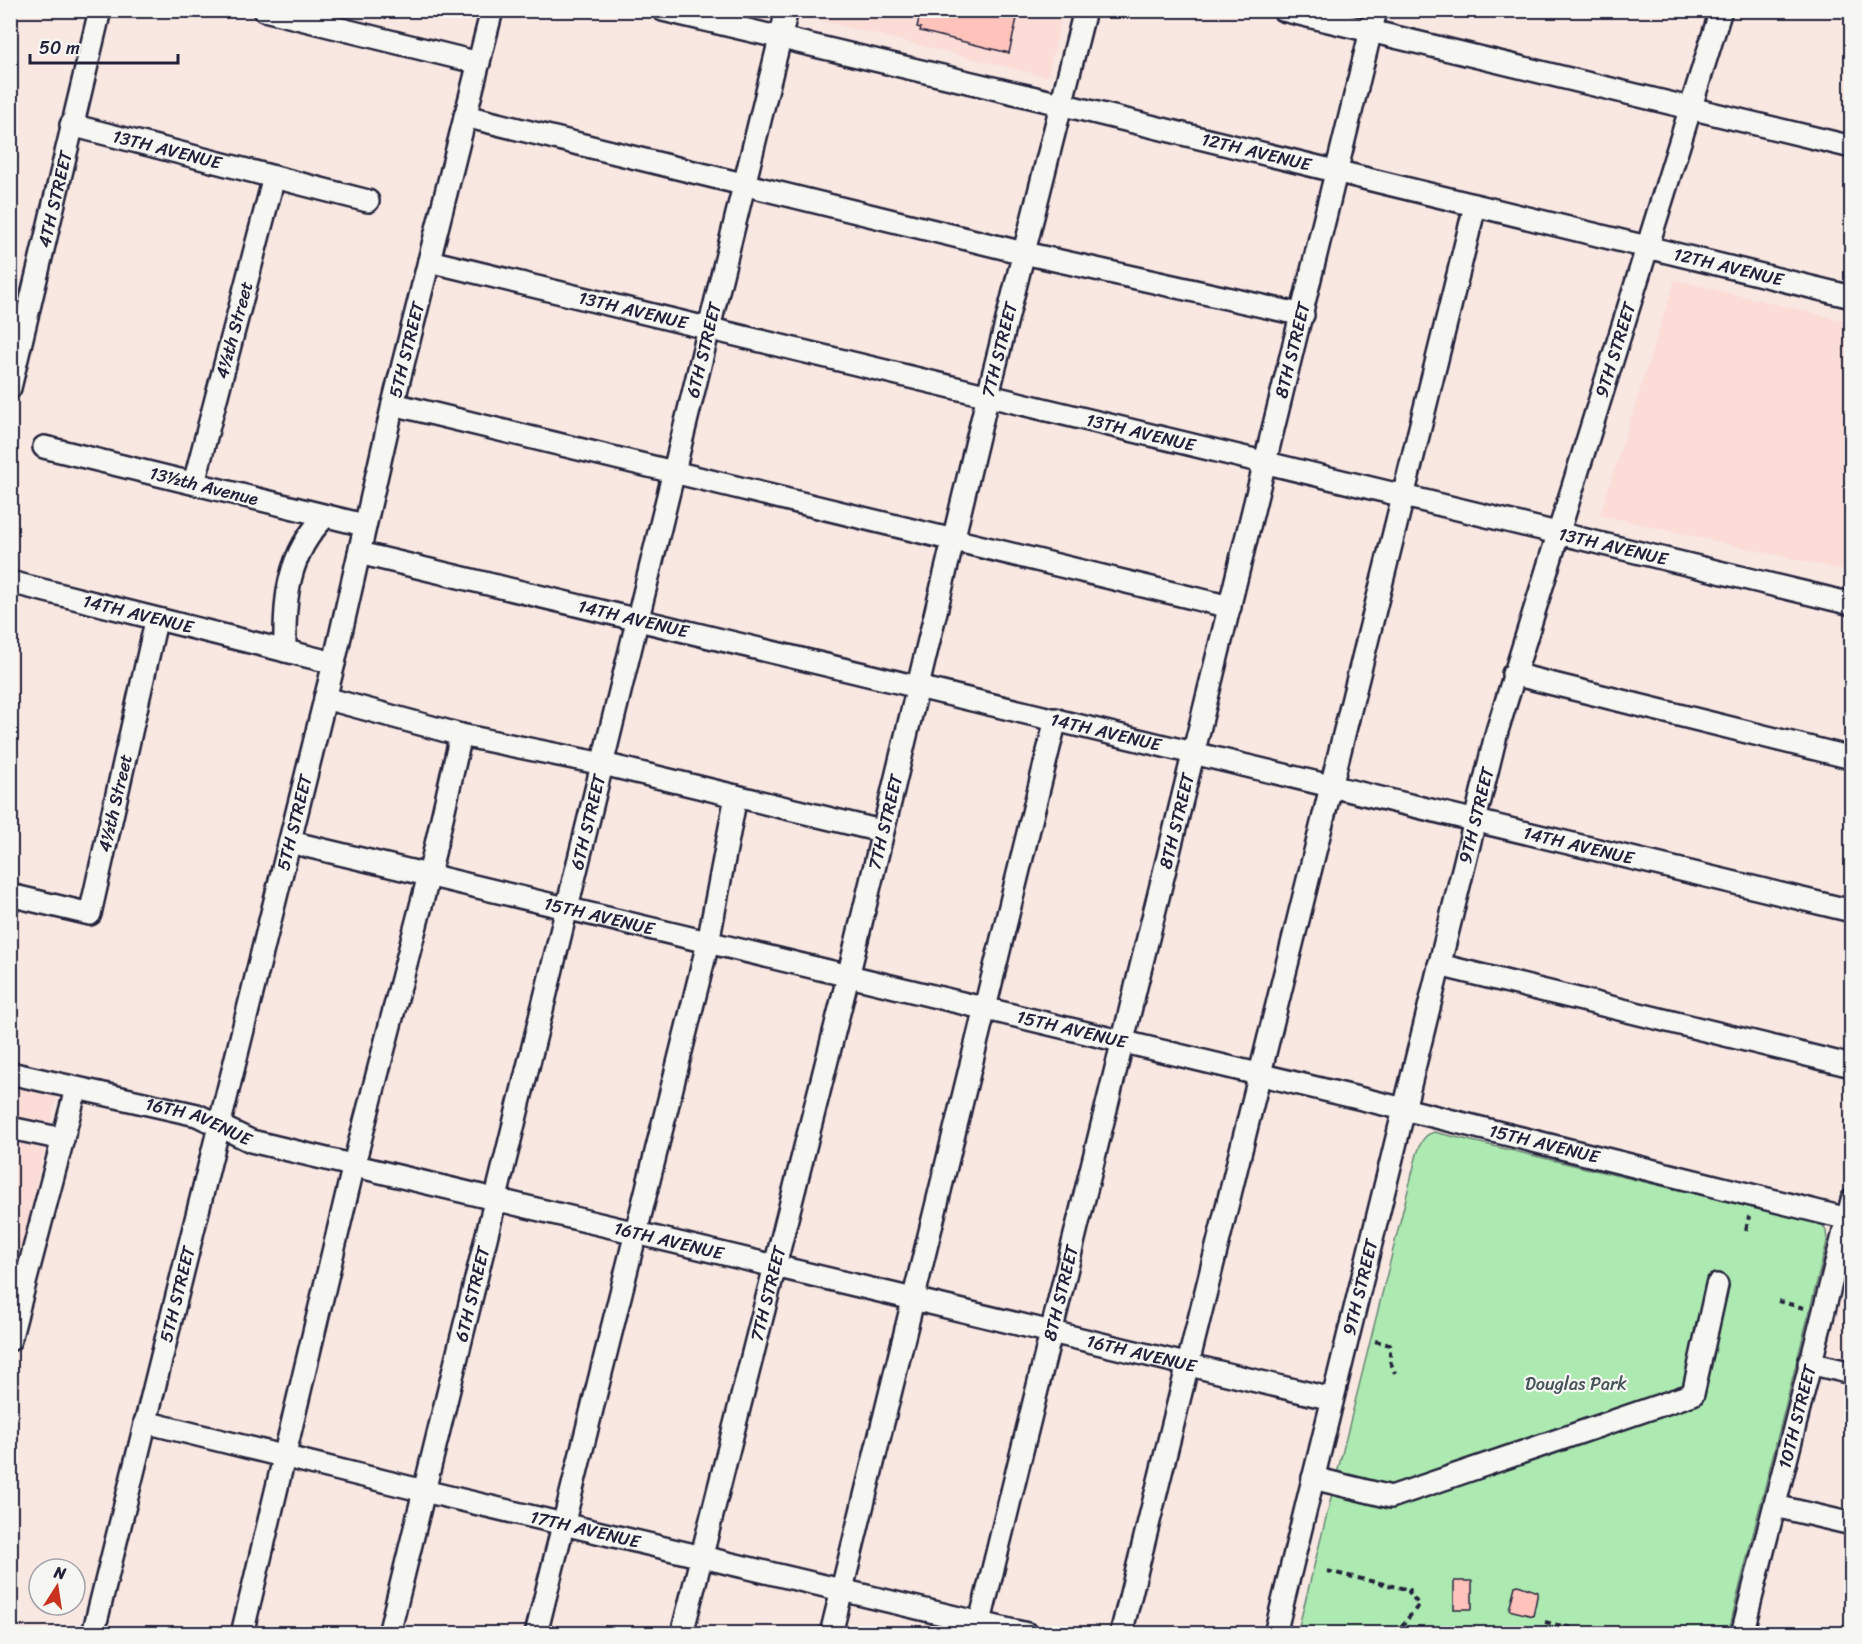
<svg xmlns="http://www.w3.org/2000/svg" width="1862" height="1644" font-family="Sriracha,sans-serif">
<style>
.built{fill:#fbdcd7}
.green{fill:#adeab1;stroke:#688676;stroke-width:1.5}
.building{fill:#ffc3bc;stroke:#22223b;stroke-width:1.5}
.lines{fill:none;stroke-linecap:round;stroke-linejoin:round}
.minor-casing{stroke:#22223b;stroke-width:26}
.path{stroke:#22223b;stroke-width:4;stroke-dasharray:6 4.5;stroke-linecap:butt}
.minor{stroke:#f6f6f2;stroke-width:21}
.labels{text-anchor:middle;stroke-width:4.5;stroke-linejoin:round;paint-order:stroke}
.street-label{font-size:18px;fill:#22223b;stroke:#f6f6f2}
.park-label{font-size:18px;fill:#455458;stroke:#f6f6f2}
</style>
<rect width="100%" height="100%" fill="#f9e7e2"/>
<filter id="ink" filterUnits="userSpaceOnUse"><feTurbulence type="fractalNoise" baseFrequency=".0167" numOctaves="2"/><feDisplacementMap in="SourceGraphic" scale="12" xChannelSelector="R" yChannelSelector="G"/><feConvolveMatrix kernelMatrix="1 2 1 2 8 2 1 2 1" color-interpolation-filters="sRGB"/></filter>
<g filter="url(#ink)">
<g class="built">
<path d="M783,11H1064L1047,77Z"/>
<path d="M1675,280L1851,322V572L1600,515Z"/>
<path d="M11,1081L58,1092L11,1292Z"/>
</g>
<path class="green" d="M1434,1132L1822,1224L1826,1231L1827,1242L1728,1633L1297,1634L1417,1154C1421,1143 1422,1136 1434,1132Z"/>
<g class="building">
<path d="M921,10H1019L1009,53L920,31L921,28L917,27Z"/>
<rect x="1454" y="1581" width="18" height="28"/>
<path d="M1518,1585L1538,1592L1533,1616L1509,1610L1515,1586Z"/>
</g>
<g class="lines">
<g class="minor-casing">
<g id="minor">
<path d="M264,10L479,63"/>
<path id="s1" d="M663,10L1027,96L1852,297"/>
<path d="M1283,10L1852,147"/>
<path d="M465,116L1024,253L1303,315"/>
<path id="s2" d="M71,125L368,201"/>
<path id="s3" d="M429,261L1852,604"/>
<path id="s4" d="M10,388L100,10"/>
<path d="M393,404L1230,607"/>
<path d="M44,447L364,525"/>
<path d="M194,483L274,177"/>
<path id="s5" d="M359,553L1852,911"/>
<path id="s6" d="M10,582L334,663"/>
<path d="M285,651C284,600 287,553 326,516"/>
<path d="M1513,674L1852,758"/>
<path d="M325,698L461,735L603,764L881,831"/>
<path id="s7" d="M290,842L1404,1109L1852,1220"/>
<path d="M10,895L90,914L156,621"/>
<path d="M1439,965L1852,1066"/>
<path id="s8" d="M10,1073L197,1115L251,1141L1332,1399"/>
<path d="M10,1128L63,1139"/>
<path d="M10,1340L76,1089"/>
<path d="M1809,1363L1852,1373"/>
<path id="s9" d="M145,1422L424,1491L1027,1634"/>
<path d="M1313,1478L1391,1497L1693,1394L1717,1285"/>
<path d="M1775,1506L1852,1524"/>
<path id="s10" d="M93,1634L334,663L393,404L492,10"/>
<path d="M242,1634L354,1164L429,875L461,735"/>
<path id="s11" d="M389,1634L787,10"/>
<path d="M536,1634L708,943L736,796"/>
<path id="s12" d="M682,1634L848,977L988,395L1085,10"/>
<path d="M831,1634L1056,719"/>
<path id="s13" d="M977,1634L1376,10"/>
<path d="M1121,1634L1475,206"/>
<path id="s14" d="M1275,1634L1497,731L1721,10"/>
<path id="s15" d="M1742,1634L1852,1200"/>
</g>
</g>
<g class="path">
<path d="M1746,1230L1749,1216"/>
<path d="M1778,1301L1804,1308"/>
<path d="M1375,1341L1390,1345V1361L1395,1373"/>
<path d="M1327,1571L1410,1590L1409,1592L1419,1605L1395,1634"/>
<path d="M1545,1622L1597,1634"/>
</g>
<use href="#minor" class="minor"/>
</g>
</g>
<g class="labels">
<g class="street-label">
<text dy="6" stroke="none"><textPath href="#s2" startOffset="99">13TH AVENUE</textPath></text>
<text dy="6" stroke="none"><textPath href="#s1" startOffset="610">12TH AVENUE</textPath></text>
<text dy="6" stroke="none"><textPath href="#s4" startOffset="194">4TH STREET</textPath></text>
<text dy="6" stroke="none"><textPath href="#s1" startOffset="1096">12TH AVENUE</textPath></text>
<text dy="6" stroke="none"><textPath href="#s3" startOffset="210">13TH AVENUE</textPath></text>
<text transform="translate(234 330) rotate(-75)" y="6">4½th Street</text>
<text dy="6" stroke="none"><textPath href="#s10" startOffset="1322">5TH STREET</textPath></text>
<text dy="6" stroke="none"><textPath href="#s11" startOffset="1322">6TH STREET</textPath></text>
<text dy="6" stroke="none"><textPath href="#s12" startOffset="1323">7TH STREET</textPath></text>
<text dy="6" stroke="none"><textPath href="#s13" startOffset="1322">8TH STREET</textPath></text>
<text dy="6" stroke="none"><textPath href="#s14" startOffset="1329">9TH STREET</textPath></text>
<text dy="6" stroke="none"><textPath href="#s3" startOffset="732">13TH AVENUE</textPath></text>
<text transform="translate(204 486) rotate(14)" y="6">13½th Avenue</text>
<text dy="6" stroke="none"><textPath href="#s3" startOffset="1218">13TH AVENUE</textPath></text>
<text dy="6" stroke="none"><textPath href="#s6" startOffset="132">14TH AVENUE</textPath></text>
<text dy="6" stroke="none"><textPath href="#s5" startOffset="282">14TH AVENUE</textPath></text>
<text dy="6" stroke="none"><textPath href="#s5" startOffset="768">14TH AVENUE</textPath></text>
<text transform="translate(115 803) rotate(-77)" y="6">4½th Street</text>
<text dy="6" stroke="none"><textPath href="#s14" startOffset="843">9TH STREET</textPath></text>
<text dy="6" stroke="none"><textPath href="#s10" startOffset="836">5TH STREET</textPath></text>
<text dy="6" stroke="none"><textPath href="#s11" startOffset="836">6TH STREET</textPath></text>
<text dy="6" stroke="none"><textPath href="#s12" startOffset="837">7TH STREET</textPath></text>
<text dy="6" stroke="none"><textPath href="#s13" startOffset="837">8TH STREET</textPath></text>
<text dy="6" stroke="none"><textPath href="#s5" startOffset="1254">14TH AVENUE</textPath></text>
<text dy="6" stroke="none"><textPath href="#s7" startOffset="318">15TH AVENUE</textPath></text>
<text dy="6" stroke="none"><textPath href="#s7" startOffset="804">15TH AVENUE</textPath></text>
<text dy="6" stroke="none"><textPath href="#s8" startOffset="195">16TH AVENUE</textPath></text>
<text dy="6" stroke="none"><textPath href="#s7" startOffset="1290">15TH AVENUE</textPath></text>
<text dy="6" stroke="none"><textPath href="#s8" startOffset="681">16TH AVENUE</textPath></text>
<text dy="6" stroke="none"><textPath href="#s14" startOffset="357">9TH STREET</textPath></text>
<text dy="6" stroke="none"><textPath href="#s10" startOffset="350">5TH STREET</textPath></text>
<text dy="6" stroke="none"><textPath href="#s11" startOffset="350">6TH STREET</textPath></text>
<text dy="6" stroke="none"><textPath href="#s12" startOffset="351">7TH STREET</textPath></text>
<text dy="6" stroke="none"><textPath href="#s13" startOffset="351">8TH STREET</textPath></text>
<text dy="6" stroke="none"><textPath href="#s8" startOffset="1167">16TH AVENUE</textPath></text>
<text dy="6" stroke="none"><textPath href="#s15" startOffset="224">10TH STREET</textPath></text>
<text dy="6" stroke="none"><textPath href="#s9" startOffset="453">17TH AVENUE</textPath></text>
</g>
<g class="park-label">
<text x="1576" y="1390">Douglas Park</text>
</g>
</g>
<rect width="1862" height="1644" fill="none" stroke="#f6f6f2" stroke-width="36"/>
<rect x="18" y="18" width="1826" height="1608" fill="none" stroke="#22223b" stroke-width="2" filter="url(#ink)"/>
<g transform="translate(57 1587) rotate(12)"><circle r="28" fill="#f6f6f2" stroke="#a1a1a9" stroke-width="1.5"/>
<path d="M0-4.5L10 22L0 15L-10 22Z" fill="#c8321e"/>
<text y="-9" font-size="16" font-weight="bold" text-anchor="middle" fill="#22223b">N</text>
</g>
<path d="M30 54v9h148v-9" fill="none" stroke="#22223b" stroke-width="3"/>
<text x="39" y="54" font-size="18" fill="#22223b" stroke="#f6f6f2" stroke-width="4.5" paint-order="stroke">50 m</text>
</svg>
